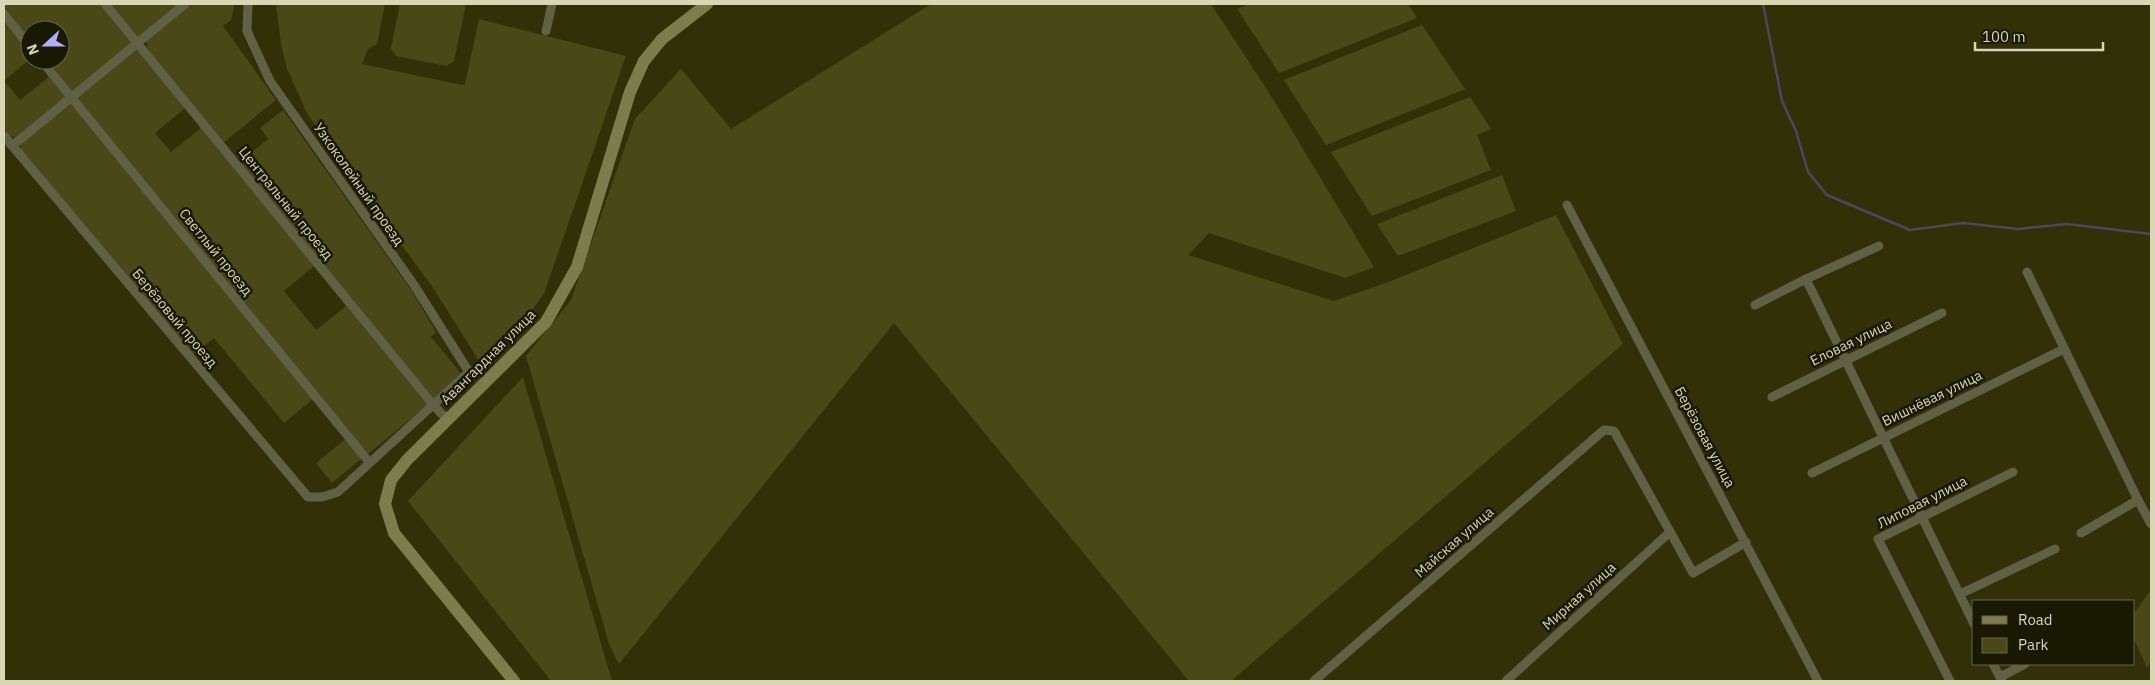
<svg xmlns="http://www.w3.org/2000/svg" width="2155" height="685" font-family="'IBM Plex Sans',sans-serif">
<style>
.green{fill:#494918}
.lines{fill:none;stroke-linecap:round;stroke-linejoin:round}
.stream{stroke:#50445f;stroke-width:2.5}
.minor{stroke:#606144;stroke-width:9}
.secondary{stroke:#7c7c4d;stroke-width:12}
.labels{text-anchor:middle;stroke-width:5;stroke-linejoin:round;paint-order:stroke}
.street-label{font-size:14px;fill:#d7d8b3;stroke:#191800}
</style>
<rect width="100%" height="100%" fill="#313007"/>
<g class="green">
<path d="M4,4H99L131,43L72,91L46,60H60V30H30V40L4,8Z"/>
<path d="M109,4H179L137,38Z"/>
<path d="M191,4H235L231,20L223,26L276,100L223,143L147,50V40Z"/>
<path d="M276,4H385L377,44L368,49L362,64L462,85L465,84L479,19L626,56L544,294L526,318L481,364L432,286L346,171L307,113L287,69L281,44Z"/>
<path d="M400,4H466L454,61L446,66L396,56L391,48Z"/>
<path d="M931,4H1211L1273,99L1374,267L1345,278L1209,233L1188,255L1334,301L1391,281L1556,215L1623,344L1231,681H1189L894,323L619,664L609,644L526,356L571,300L635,119L681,69L731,129Z"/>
<path d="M1249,4H1408L1417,18L1279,73L1237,9Z"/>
<path d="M4,20L30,52V59L4,81L20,100L50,76L66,96L16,137L9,136L4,130Z"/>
<path d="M1422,25L1465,89L1326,145L1284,80Z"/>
<path d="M136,49L185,108L155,133L171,152L201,128L314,266L284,291L316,330L346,306L427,405L368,454L77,97Z"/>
<path d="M1470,97L1491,129L1477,135L1491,170L1372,216L1331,152Z"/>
<path d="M71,102L313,399L284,423L214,338L193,354L20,149L21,143Z"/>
<path d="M283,110L411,290L436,332L431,337L463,376L433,400L239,163L268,139L260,128Z"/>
<path d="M1502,175L1516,211L1398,256L1377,224Z"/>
<path d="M523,377L612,681H551L408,501Z"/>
<path d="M346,439L362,458L332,483L316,463Z"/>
<path d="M2151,590V662L2147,668L2134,639V613Z"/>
</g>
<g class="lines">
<path class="stream" d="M1763,4L1782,101L1796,131L1808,172L1827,195L1910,230L1963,223L2018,229L2067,224L2151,234"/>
<g class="minor">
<path d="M105,4L434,406L447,419"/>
<path d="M4,14L30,47"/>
<path d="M546,31L552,4"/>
<path d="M41,60L369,462"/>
<path d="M4,136L308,497H322L338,492L469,372L414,285L270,81L247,31L248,4"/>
<path d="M12,146L185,4"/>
<path d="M1567,205L1818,681"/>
<path d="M2027,272L2138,500L2151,524"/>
<path d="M1806,279L1974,624"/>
<path d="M1755,305L1806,279L1879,246"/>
<path d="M1772,397L1942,313"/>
<path d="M1812,473L2064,349"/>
<path d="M2081,533L2138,500"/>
<path d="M1960,594L2055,549"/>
<path d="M1993,664L2002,681"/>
<path d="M2000,677L2025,664"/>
<path d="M1314,681L1604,430L1614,431L1693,573L1746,542"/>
<path d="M1506,681L1670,532"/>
<path d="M1950,681L1878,539L2013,472"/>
</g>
<path class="secondary" d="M514,681L394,533L385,504L391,480L407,460L546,322L577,267L630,92L644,61L662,39L707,4"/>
</g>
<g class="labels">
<g class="street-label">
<text transform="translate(359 184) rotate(55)" y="5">Узкоколейный проезд</text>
<text transform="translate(286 203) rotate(51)" y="5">Центральный проезд</text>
<text transform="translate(216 252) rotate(51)" y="5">Светлый проезд</text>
<text transform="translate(175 318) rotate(50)" y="5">Берёзовый проезд</text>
<text transform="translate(1851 342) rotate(-26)" y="5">Еловая улица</text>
<text transform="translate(488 357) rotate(-45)" y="5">Авангардная улица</text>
<text transform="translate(1932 398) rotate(-26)" y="5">Вишнёвая улица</text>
<text transform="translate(1705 437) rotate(62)" y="5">Берёзовая улица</text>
<text transform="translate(1922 502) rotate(-27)" y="5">Липовая улица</text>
<text transform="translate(1454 542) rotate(-41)" y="5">Майская улица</text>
<text transform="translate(1579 596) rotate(-42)" y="5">Мирная улица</text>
</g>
</g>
<rect width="2155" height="685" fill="none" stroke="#d7d8b3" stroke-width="10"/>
<rect x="1972" y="600" width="162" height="65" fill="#191800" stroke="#656548"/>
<rect x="1982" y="616" width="25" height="8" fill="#7c7c4d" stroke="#656548"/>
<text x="2018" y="625" font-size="15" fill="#d7d8b3">Road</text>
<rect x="1982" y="638" width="25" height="15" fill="#494918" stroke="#656548"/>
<text x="2018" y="650" font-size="15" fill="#d7d8b3">Park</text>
<g transform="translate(45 45) rotate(249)"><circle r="24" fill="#191800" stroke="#656548"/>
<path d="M0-4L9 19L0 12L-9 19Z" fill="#b4acf9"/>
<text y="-8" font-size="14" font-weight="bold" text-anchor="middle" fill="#d7d8b3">N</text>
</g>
<path d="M1975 42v8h128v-8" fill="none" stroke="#d7d8b3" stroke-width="2.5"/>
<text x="1982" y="42" font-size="15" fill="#d7d8b3" stroke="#191800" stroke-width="4" paint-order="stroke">100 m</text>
</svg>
